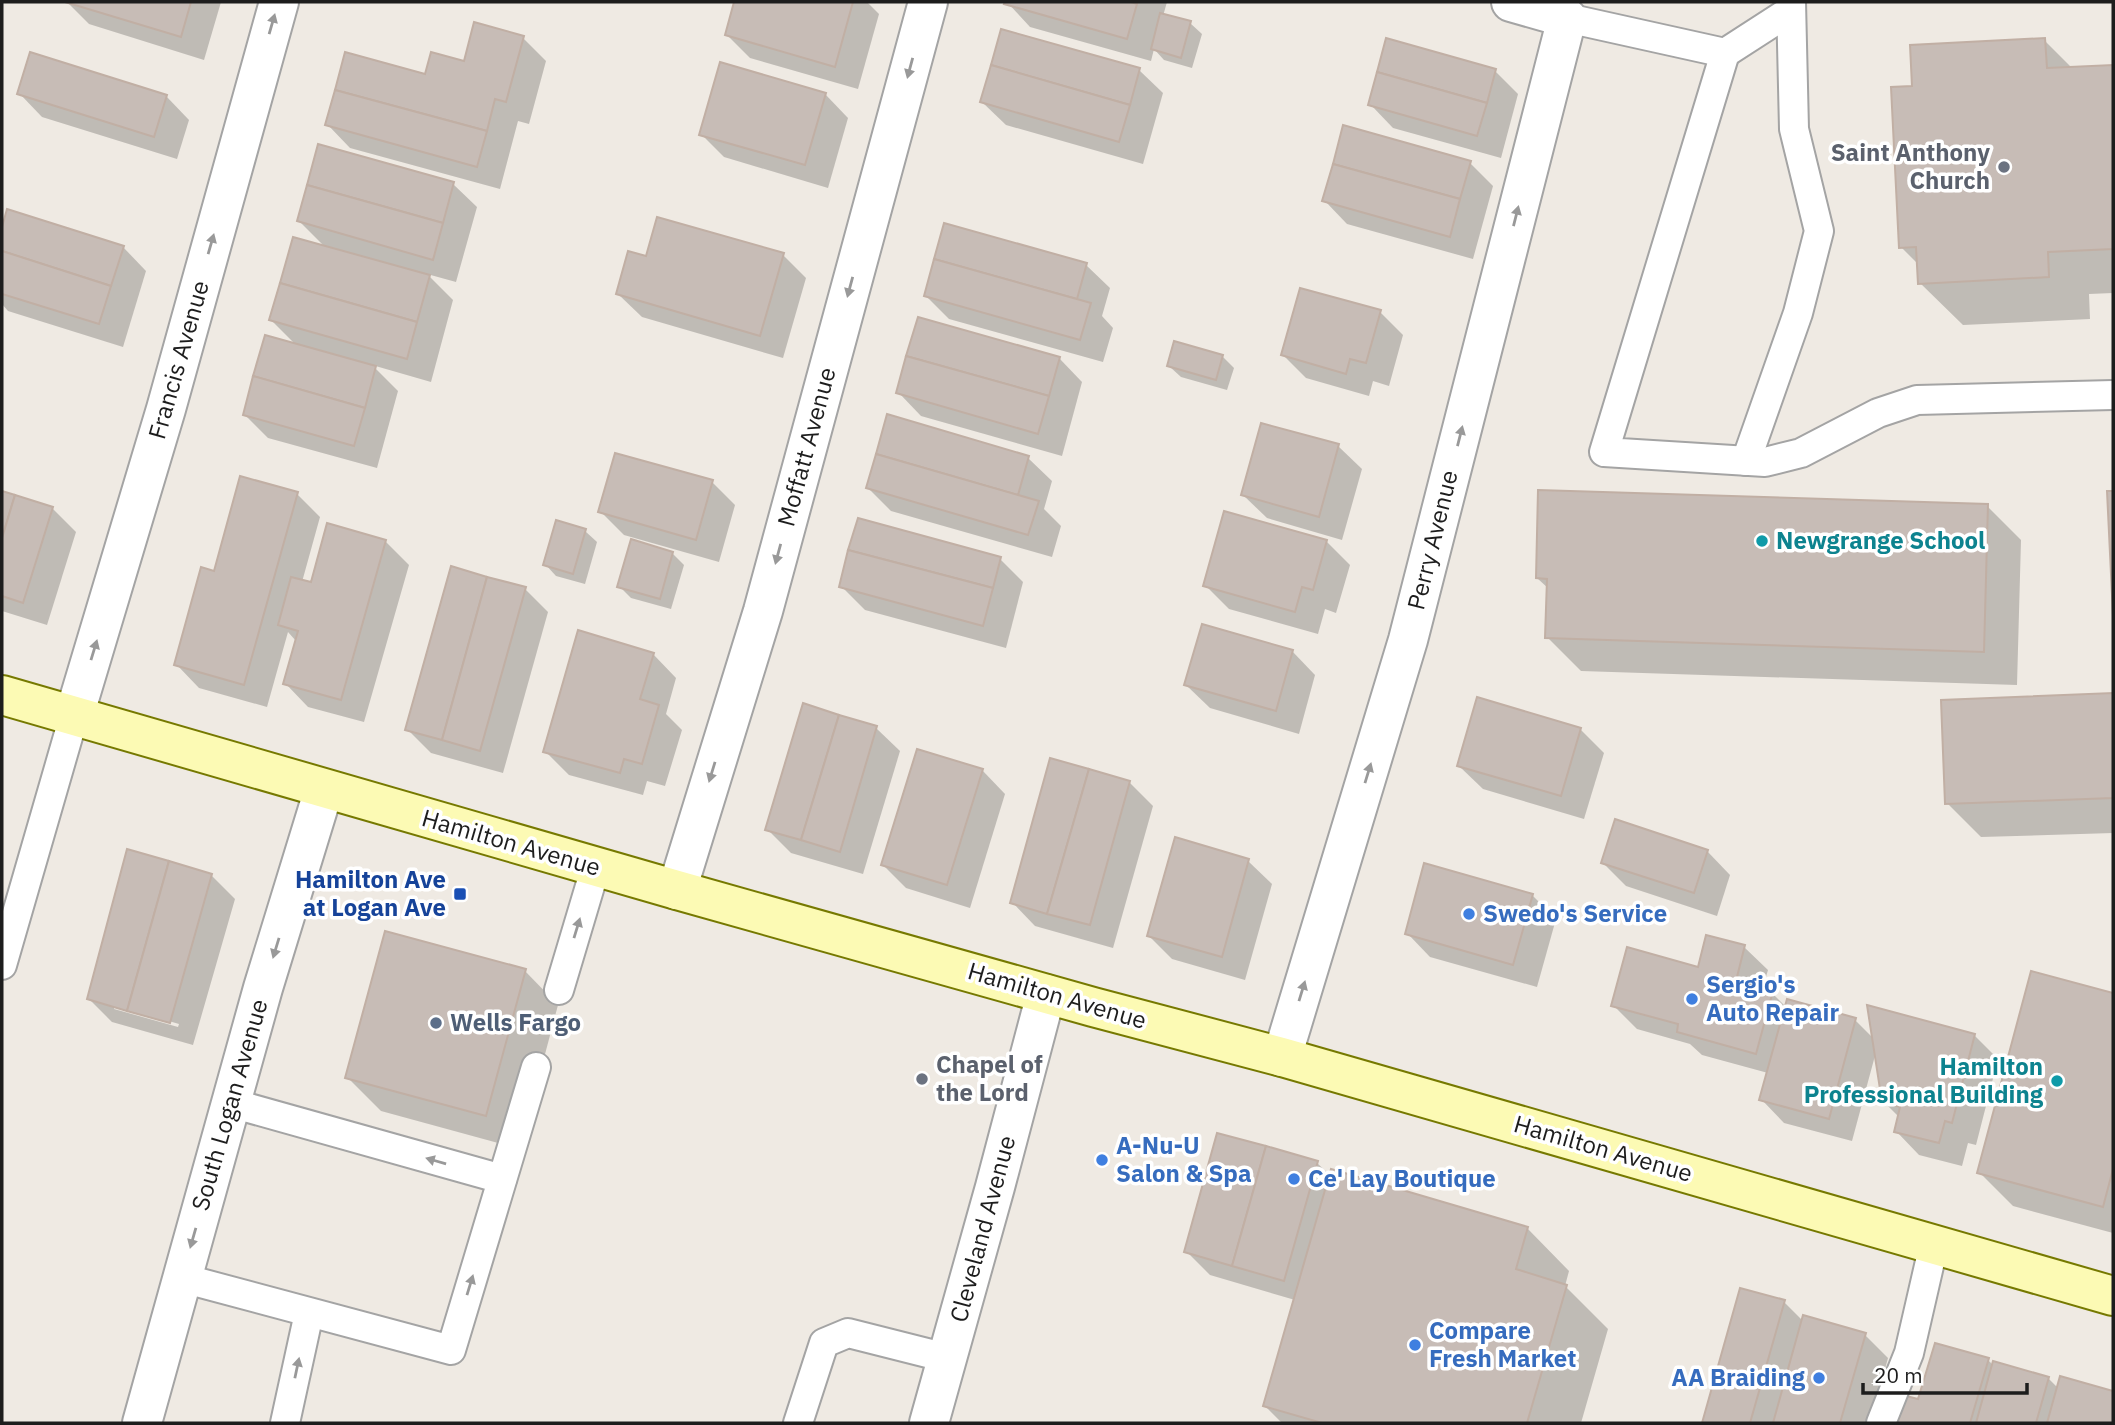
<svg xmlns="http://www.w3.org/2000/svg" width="2115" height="1425" font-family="'IBM Plex Sans',sans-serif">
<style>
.shadow{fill:#0003;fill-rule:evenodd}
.building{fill:#c7bcb6;stroke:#c1afa4;stroke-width:2}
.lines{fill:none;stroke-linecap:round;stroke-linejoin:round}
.service-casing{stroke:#a4a4a4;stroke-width:32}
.minor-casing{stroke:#a4a4a4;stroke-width:42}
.secondary-casing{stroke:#767900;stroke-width:42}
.service{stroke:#fff;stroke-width:28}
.minor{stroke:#fff;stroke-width:38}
.secondary{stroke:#fcfab4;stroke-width:38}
.oneway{fill:#999}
.worship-dot{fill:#6b7280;stroke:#fff;stroke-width:2.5}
.culture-dot{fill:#0f9aa8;stroke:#fff;stroke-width:2.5}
.transit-dot{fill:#1a4fb4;stroke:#fff;stroke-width:2.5}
.shop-dot{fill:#3f7fe0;stroke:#fff;stroke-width:2.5}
.service-dot{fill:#5c6f8a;stroke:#fff;stroke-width:2.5}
.labels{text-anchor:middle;stroke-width:7;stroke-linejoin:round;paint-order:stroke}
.worship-label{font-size:24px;font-weight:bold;fill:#5b616d;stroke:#fff;text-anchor:end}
.street-label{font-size:24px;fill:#1d1d1d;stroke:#fff}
.culture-label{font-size:24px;font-weight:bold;fill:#0d838f;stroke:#fff;text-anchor:start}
.transit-label{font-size:24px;font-weight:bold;fill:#164399;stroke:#fff;text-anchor:end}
.shop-label{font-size:24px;font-weight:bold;fill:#366cbe;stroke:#fff;text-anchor:start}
.service-label{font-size:24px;font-weight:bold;fill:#4e5e75;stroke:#fff;text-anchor:start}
</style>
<rect width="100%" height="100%" fill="#efeae3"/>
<g class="shadow">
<path d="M67,2H221L204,60L89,24Z"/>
<path d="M736,2H867L879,14L858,89L750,58L727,35Z"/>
<path d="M1007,2H1167L1163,16L1190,23L1202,34L1192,68L1164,60L1154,49L1151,61L1030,27Z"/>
<path d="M523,38L546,61L529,124L518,121L500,189L350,148L327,124L426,77L465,63Z"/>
<path d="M2044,40L2073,69L2113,67V293L2089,294L2090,319L1963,325L1920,283L1919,265L1901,247L1914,88Z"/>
<path d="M1139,70L1163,93L1143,164L1006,125L982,102Z"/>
<path d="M1495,71L1518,94L1501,158L1393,128L1370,104Z"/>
<path d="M19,93L166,96L189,120L177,159L42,117Z"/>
<path d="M825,94L848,118L828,188L724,157L701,134Z"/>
<path d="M1470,163L1493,186L1473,259L1347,224L1324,200Z"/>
<path d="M453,184L477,207L456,282L427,274L453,300L431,382L372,365L398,391L377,468L268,438L244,414L297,346L271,320L325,247L299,221Z"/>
<path d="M9,211L123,247L146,271L123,347L8,311L2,304V233Z"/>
<path d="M945,226L1086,265L1110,288L1102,316L1113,328L1103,362L949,319L926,296Z"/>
<path d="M783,255L806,278L783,358L642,317L618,294Z"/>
<path d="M1380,312L1403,335L1389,386L1373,381L1369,396L1306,378L1283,355Z"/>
<path d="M1222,356L1234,368L1227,390L1181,377L1169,366Z"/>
<path d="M1059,358L1082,382L1062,456L921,416L898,392Z"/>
<path d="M888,417L1028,458L1052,481L1044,509L1061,526L1052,557L891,511L868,488Z"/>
<path d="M1338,446L1362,469L1342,540L1267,518L1243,495Z"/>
<path d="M712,482L735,505L719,562L624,535L600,511Z"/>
<path d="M2,493L52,508L76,532L47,625L2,611Z"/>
<path d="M297,494L320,517L302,582L312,584L385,541L409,565L364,722L308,707L285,683L296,641L288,632L267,707L199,688L176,664L215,573Z"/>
<path d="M1987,506L2021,540L2017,685L1581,671L1547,637L1549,589L1537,578Z"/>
<path d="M585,531L597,542L585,584L556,576L545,564Z"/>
<path d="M1326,541L1350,565L1336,613L1325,609L1318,634L1229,609L1205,585Z"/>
<path d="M672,553L684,565L671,609L631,598L619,586Z"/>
<path d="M1000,559L1023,582L1006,648L865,610L841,586Z"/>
<path d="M525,589L548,612L503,773L431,753L407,729Z"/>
<path d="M1292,651L1315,675L1299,734L1210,708L1186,685Z"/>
<path d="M653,654L676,678L666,714L682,730L665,786L647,781L643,795L569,775L545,751Z"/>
<path d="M2113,695V833L1981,837L1947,803L1943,701Z"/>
<path d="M876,728L900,751L863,874L791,853L767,829Z"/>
<path d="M1580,729L1604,753L1584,819L1483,789L1459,766Z"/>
<path d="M982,770L1005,794L970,908L906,888L883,865Z"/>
<path d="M1129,782L1153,806L1113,948L1035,926L1012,902Z"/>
<path d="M1707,851L1730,875L1717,916L1626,886L1603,863Z"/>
<path d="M1248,861L1272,884L1245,980L1172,959L1148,935Z"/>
<path d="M211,875L235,899L193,1045L112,1022L89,999ZM114,1005L179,1024L178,1027L114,1009Z"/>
<path d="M1532,895L1556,919L1537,987L1430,957L1407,933Z"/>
<path d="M1744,947L1768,970L1762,990L1772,993L1786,1007L1855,1020L1874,1039L1974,1035L1998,1059L1976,1145L1968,1143L1962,1166L1919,1155L1896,1131L1899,1117L1884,1102L1876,1052L1852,1141L1784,1123L1761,1099L1768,1073L1702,1055L1690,1044L1637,1029L1613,1005Z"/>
<path d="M525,971L558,1005L520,1149L381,1111L347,1077Z"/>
<path d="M2032,973L2113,995V1233L2013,1206L1979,1172Z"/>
<path d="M1218,1135L1317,1163L1331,1176L1527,1228L1569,1271L1565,1286L1608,1329L1581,1423H1282L1265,1406L1295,1300L1210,1275L1186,1251Z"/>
<path d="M1741,1290L1784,1302L1803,1321L1865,1335L1888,1358L1870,1423H1704Z"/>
<path d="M1988,1360L1994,1366L2048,1378L2059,1389L2062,1378L2113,1393V1423H1896L1904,1397L1919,1401Z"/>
</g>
<g class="building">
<path d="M65,2H191L181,37Z"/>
<path d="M734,2H853L835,67L725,35Z"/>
<path d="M1005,2H1131L1137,4L1127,39L1004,4Z"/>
<path d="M1160,13L1191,21L1181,58L1151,49Z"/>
<path d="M474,22L524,36L506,102L495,99L487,131L335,90L345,52L425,74L431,52L464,61Z"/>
<path d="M1001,29L1140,68L1130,105L991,65Z"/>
<path d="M1386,38L1496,69L1487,103L1377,72Z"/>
<path d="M2045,38L2047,68L2113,65V249L2048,252L2049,277L1918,284L1916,247L1899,248L1891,87L1912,86L1910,45Z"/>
<path d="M30,52L167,95L154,137L17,94Z"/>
<path d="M720,62L826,93L805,165L699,135Z"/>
<path d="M991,65L1130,105L1119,142L980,102Z"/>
<path d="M1377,72L1487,103L1477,136L1368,105Z"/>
<path d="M335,90L487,131L477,167L325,125Z"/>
<path d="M1343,125L1471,161L1460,199L1333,164Z"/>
<path d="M318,144L454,182L443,223L307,185Z"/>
<path d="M1333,164L1460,199L1450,237L1322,201Z"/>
<path d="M307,185L443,223L433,260L297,221Z"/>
<path d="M7,209L124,246L111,286L2,251V227Z"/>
<path d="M657,217L784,253L760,336L616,294L628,251L646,256Z"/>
<path d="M944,223L1087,263L1077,299L934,259Z"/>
<path d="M293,237L430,275L417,322L280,283Z"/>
<path d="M2,251L111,286L99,324L2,294Z"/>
<path d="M934,259L1091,303L1080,340L924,296Z"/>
<path d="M280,283L417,322L407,359L269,320Z"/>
<path d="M1300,288L1381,310L1366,363L1350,359L1346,374L1281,355Z"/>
<path d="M918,317L1060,357L1049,396L906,356Z"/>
<path d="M265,335L376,366L365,408L253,376Z"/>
<path d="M1174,341L1223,355L1216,380L1167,366Z"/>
<path d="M906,356L1049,396L1038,434L896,393Z"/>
<path d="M253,376L365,408L354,446L243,415Z"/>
<path d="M887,414L1029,456L1018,495L876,454Z"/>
<path d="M1261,423L1339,444L1319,517L1241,495Z"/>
<path d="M615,453L713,480L696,540L598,512Z"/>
<path d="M876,454L1039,501L1028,535L866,488Z"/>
<path d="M240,476L298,492L244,685L174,665L201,567L214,571Z"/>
<path d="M1538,490L1988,504L1984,652L1545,638L1547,579L1536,578Z"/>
<path d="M2,491L15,495L2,538Z"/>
<path d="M2107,491H2113V616Z"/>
<path d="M15,495L53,507L23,603L2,596V538Z"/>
<path d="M1224,511L1327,540L1313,590L1302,587L1295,612L1203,586Z"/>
<path d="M858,518L1001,557L993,588L848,550Z"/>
<path d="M556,520L586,529L573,574L543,565Z"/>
<path d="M327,523L386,540L341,700L283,684L298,631L278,625L291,577L311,582Z"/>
<path d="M631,539L673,552L660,599L617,587Z"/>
<path d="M848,550L993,588L983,626L839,587Z"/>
<path d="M451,566L487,577L442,740L405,730Z"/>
<path d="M487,577L526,587L480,751L442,740Z"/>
<path d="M1202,624L1293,650L1276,711L1184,685Z"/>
<path d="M578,630L654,653L640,699L659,705L642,764L624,759L620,773L543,752Z"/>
<path d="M2113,693V798L1945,804L1941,700Z"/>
<path d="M1477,697L1581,728L1561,796L1457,766Z"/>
<path d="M803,703L839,715L801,840L765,830Z"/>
<path d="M839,715L877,726L840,852L801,840Z"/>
<path d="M917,749L983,769L947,885L881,865Z"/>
<path d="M1050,758L1089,769L1047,914L1010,903Z"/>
<path d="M1089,769L1130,781L1090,925L1047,914Z"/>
<path d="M1615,819L1708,850L1694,893L1601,863Z"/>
<path d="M1175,837L1249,859L1222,957L1147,936Z"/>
<path d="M127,849L169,861L127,1011L87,999Z"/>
<path d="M169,861L212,874L170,1023L127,1011Z"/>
<path d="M1424,863L1533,894L1513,965L1405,934Z"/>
<path d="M385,931L526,969L486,1116L345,1078Z"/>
<path d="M1706,935L1745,945L1736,981L1773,991L1756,1054L1677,1032L1678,1024L1611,1006L1627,947L1698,967Z"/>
<path d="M2031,971L2113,993V1169L2103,1207L1977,1173Z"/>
<path d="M1787,999L1856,1018L1829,1119L1759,1100Z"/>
<path d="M1867,1005L1975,1034L1952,1123L1945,1121L1939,1143L1894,1132L1900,1107L1882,1102Z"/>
<path d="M1217,1133L1266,1146L1232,1266L1184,1252Z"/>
<path d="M1266,1146L1318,1161L1284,1281L1232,1266Z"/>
<path d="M1331,1169L1528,1227L1516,1269L1567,1285L1527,1423H1322L1263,1406Z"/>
<path d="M1740,1288L1785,1300L1750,1423H1702Z"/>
<path d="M1803,1315L1866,1333L1840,1423H1773Z"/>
<path d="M1935,1343L1989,1358L1970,1423H1894L1902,1395L1918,1399Z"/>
<path d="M1993,1361L2049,1377L2036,1423H1976Z"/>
<path d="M2060,1376L2113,1391V1423H2047Z"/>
</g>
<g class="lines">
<g class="service-casing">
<g id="service">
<path d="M1567,18L1725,53L1604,452L1765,462L1801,453L1878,413L1917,400L2113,395"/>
<path d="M1725,53L1790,11"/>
<path d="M1746,461L1798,313L1819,231L1794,129L1791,2"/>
<path d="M2,965L74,716"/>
<path d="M559,990L596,866"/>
<path d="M231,1103L502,1179"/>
<path d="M182,1278L451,1350L536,1067"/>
<path d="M285,1423L309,1313"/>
<path d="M798,1423L824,1343L848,1333L947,1358"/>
<path d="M1881,1423L1909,1353L1934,1244"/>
</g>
</g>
<g class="minor-casing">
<g id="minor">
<path d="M74,716L166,409L279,2"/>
<path d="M677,890L763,611L928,2"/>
<path d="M1282,1057L1408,640L1567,18L1511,2"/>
<path d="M142,1423L263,988L324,789"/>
<path d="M929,1423L995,1187L1046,994"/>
</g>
</g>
<g class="secondary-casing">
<path id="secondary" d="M2,695L677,890L1093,1007L1282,1057L2113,1296"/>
</g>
<use href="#service" class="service"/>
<use href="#minor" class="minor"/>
<use href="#secondary" class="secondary"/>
</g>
<defs><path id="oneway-solid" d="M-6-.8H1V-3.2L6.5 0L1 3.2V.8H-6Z" transform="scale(1.75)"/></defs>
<g class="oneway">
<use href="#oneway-solid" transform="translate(272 24) rotate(-74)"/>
<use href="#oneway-solid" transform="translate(910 68) rotate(105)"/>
<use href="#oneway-solid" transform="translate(1516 216) rotate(-76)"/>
<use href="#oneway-solid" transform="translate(211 244) rotate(-74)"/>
<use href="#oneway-solid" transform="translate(850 287) rotate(105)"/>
<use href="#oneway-solid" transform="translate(1460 436) rotate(-76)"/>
<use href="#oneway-solid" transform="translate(778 554) rotate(105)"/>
<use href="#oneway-solid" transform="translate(94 650) rotate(-73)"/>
<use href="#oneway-solid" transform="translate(712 772) rotate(107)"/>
<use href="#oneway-solid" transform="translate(1368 773) rotate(-73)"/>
<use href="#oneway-solid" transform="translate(577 928) rotate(-73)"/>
<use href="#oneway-solid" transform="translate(276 948) rotate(107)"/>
<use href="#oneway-solid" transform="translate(1302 991) rotate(-73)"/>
<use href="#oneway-solid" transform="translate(436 1161) rotate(-164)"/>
<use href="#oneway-solid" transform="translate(193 1238) rotate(106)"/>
<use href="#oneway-solid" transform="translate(470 1285) rotate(-73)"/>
<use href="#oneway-solid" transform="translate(297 1368) rotate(-78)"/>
</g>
<g class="worship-dot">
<circle cx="2004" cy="167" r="7"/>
<circle cx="922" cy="1079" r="7"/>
</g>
<g class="culture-dot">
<circle cx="1762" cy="541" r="7"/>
<circle cx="2057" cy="1081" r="7"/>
</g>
<rect class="transit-dot" x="453" y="887" width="14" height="14" rx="3.5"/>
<g class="shop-dot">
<circle cx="1469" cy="914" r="7"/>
<circle cx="1692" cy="999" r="7"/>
<circle cx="1102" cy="1160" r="7"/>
<circle cx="1294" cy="1179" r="7"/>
<circle cx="1415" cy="1345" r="7"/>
<circle cx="1819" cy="1378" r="7"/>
</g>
<circle class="service-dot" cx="436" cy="1023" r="7"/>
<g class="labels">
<g class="worship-label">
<text x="1990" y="161">Saint Anthony<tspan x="1990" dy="28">Church</tspan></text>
<text x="936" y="1073" text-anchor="start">Chapel of<tspan x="936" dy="28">the Lord</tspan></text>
</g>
<g class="street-label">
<text transform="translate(179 360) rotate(-74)" y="8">Francis Avenue</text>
<text transform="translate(807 447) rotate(-75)" y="8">Moffatt Avenue</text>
<text transform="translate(1433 540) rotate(-76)" y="8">Perry Avenue</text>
<text transform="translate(511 843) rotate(16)" y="8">Hamilton Avenue</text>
<text transform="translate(1057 996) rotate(16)" y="8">Hamilton Avenue</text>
<text transform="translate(230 1105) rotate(-74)" y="8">South Logan Avenue</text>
<text transform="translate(1603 1149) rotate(16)" y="8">Hamilton Avenue</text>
<text transform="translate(983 1229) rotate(-75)" y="8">Cleveland Avenue</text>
</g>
<g class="culture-label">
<text x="1776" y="549">Newgrange School</text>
<text x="2043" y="1075" text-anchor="end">Hamilton<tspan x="2043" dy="28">Professional Building</tspan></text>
</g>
<g class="transit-label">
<text x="446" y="888">Hamilton Ave<tspan x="446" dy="28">at Logan Ave</tspan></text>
</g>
<g class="shop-label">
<text x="1483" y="922">Swedo's Service</text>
<text x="1706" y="993">Sergio's<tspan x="1706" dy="28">Auto Repair</tspan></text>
<text x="1116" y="1154">A-Nu-U<tspan x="1116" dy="28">Salon &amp; Spa</tspan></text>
<text x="1308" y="1187">Ce' Lay Boutique</text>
<text x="1429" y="1339">Compare<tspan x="1429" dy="28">Fresh Market</tspan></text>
<text x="1805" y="1386" text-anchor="end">AA Braiding</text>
</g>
<g class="service-label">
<text x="450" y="1031">Wells Fargo</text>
</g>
</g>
<rect width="2115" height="1425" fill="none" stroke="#1d1d1d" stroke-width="7"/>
<path d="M1863 1383v10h164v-10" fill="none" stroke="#1d1d1d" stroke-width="3.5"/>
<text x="1874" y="1383" font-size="21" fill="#1d1d1d" stroke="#ffffff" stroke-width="5" paint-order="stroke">20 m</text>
</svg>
